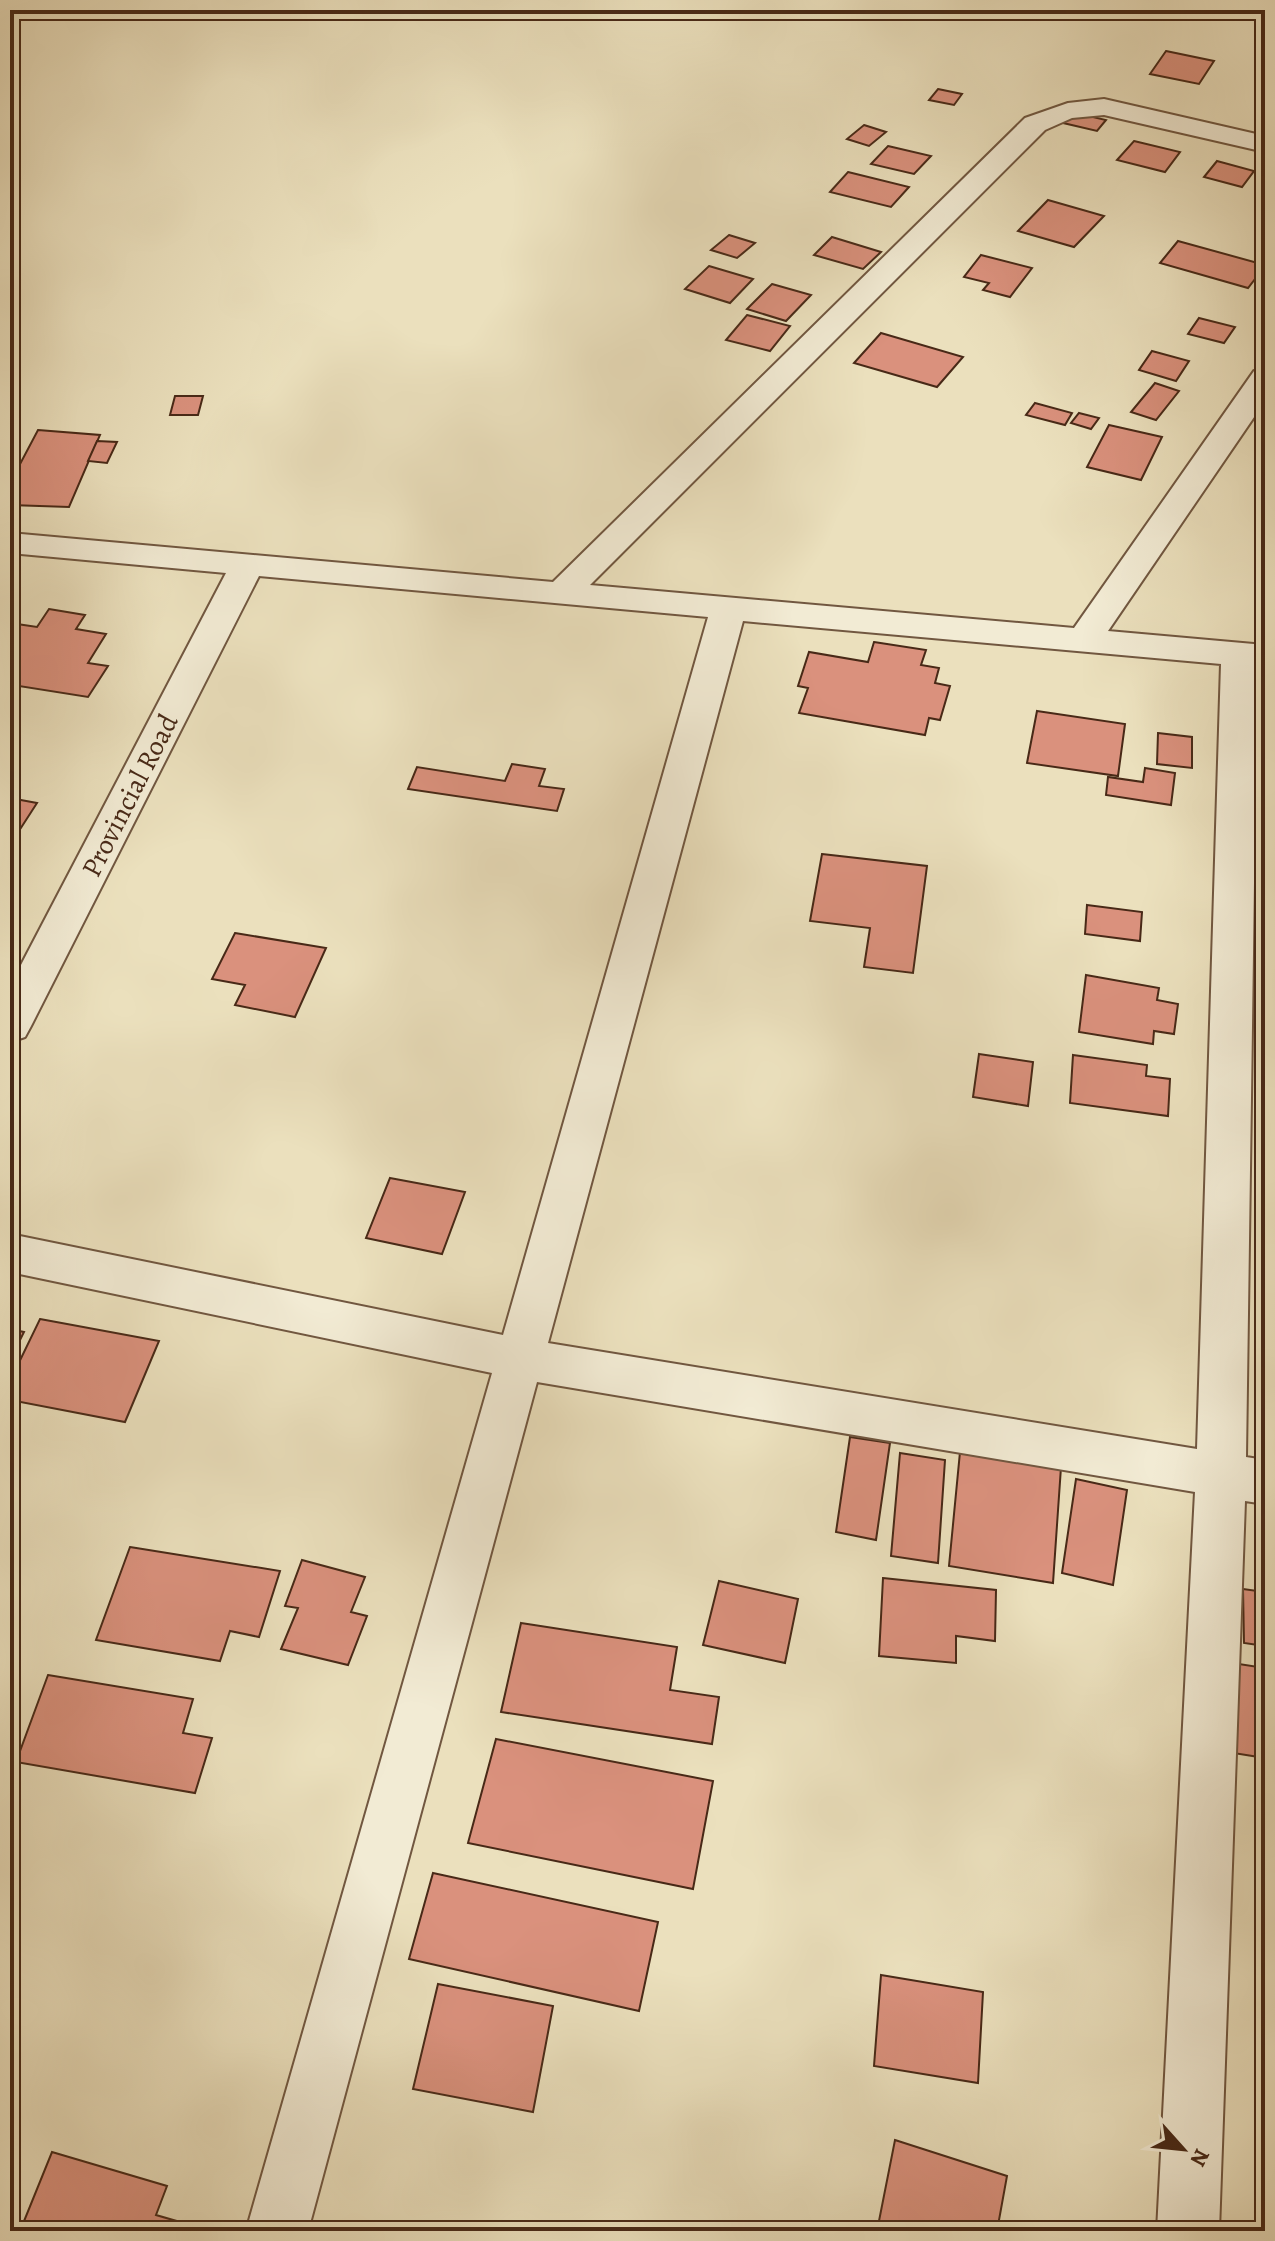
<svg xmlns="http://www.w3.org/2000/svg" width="1275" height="2241" font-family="Alegreya,serif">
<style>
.building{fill:#da917d;stroke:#482917;stroke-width:2}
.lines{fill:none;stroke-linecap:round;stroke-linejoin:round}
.minor-casing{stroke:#715740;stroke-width:4}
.minor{fill:#f2ebd4;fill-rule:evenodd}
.labels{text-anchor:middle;stroke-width:6;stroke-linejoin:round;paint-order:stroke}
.street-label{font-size:28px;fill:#482917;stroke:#f2ebd4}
</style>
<rect width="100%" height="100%" fill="#ebe0bd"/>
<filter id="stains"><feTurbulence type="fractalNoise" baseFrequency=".0025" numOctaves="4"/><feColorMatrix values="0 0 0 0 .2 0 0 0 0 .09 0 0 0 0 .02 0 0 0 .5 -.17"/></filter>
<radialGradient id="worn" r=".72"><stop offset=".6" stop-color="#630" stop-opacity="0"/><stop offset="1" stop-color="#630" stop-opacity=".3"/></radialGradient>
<g class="building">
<path d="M1166,51L1214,61L1199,84L1150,74Z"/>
<path d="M938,89L962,94L954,105L929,100Z"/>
<path d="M1067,111L1106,120L1097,131L1059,122Z"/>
<path d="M864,125L886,132L869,146L847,139Z"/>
<path d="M1134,141L1180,152L1165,172L1117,160Z"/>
<path d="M888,146L931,156L914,174L871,164Z"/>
<path d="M1217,161L1254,171L1242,187L1204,177Z"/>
<path d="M848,172L909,187L891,207L830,192Z"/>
<path d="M1048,200L1104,216L1074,247L1018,231Z"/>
<path d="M729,235L755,243L737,258L711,250Z"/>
<path d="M832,237L881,252L863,269L814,255Z"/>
<path d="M1178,241L1265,265V266L1248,288L1160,263Z"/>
<path d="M981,255L1032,268L1010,297L983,290L989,283L964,277Z"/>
<path d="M709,266L753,279L730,303L685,289Z"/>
<path d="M772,284L811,295L786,321L747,309Z"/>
<path d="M747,315L790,326L770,351L726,340Z"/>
<path d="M1199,318L1235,327L1224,343L1188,334Z"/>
<path d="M881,333L963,357L937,387L854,363Z"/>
<path d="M1152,351L1189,361L1176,381L1139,370Z"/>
<path d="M1155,383L1179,391L1156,420L1131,412Z"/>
<path d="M175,396H203L198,415H170Z"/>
<path d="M1035,403L1072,413L1065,425L1026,415Z"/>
<path d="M1079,413L1099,418L1091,429L1071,423Z"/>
<path d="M1109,425L1162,437L1141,480L1087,467Z"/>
<path d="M38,430L100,435L69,507L10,505V483Z"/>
<path d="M97,441L117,442L107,463L88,461Z"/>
<path d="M49,609L85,615L76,629L106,634L88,663L108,666L88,697L13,685L10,689V623L37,627Z"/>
<path d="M874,642L926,650L921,665L939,668L935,683L950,686L940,720L929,718L925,735L799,713L808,688L798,686L809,652L868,662Z"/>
<path d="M1037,711L1125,724L1118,776L1027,763Z"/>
<path d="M1158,733L1192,737V768L1157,764Z"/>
<path d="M512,764L545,769L539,786L564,789L557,811L408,789L417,767L505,781Z"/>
<path d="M1145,768L1175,773L1171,805L1106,795L1108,777L1143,782Z"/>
<path d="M10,798L37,803L17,834L10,833Z"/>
<path d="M822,854L927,866L913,973L864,967L870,928L810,921Z"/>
<path d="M1087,905L1142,912L1140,941L1085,934Z"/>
<path d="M235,933L326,948L295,1017L235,1005L245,985L212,979Z"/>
<path d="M1086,975L1159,988L1157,1000L1178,1004L1174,1034L1154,1031L1153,1044L1079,1032Z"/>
<path d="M979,1054L1033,1062L1028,1106L973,1097Z"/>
<path d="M1073,1055L1147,1065L1146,1076L1170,1079L1168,1116L1070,1103Z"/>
<path d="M390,1178L465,1192L442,1254L366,1238Z"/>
<path d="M40,1319L159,1341L125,1422L10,1400V1381Z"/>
<path d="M10,1329L24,1332L10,1360Z"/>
<path d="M850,1437L890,1443L876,1540L836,1532Z"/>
<path d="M960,1452L1061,1467L1053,1583L949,1566Z"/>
<path d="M900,1453L945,1460L938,1563L891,1556Z"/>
<path d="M1076,1479L1127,1490L1113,1585L1062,1573Z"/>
<path d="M130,1547L280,1571L259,1637L230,1631L220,1661L96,1640Z"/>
<path d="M302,1560L365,1577L351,1612L367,1616L348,1665L281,1649L298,1608L285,1606Z"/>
<path d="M883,1578L996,1590L995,1641L956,1636V1663L879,1656Z"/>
<path d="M719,1581L798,1599L785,1663L703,1645Z"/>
<path d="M1243,1589L1265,1592V1646L1244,1643Z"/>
<path d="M521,1623L677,1647L670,1690L719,1697L712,1744L501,1712Z"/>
<path d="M1226,1662L1265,1668V1758L1227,1752Z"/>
<path d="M48,1675L193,1699L183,1733L212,1738L195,1793L16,1762Z"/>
<path d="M496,1739L713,1781L693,1889L468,1843Z"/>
<path d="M433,1873L658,1922L639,2011L409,1959Z"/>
<path d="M881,1975L983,1992L978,2083L874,2066Z"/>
<path d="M438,1984L553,2006L533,2112L413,2089Z"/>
<path d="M895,2140L1007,2176L997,2231H877Z"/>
<path d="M52,2152L167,2186L156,2215L187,2224L184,2231H20Z"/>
</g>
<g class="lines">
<g class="minor-casing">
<path id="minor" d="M1104,99L1265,136V152L1104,115L1072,118L1045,130L590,585L1074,628L1254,371L1265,369V401L1108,631L1265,645V669L1257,668L1246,1457L1265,1460V1504L1245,1501L1219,2231H1157L1195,1492L537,1382L308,2231H246L492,1373L10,1272V1234L503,1335L708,617L259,576L31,1026L25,1037L10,1042V986L226,573L10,553V533L553,582L1025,118L1068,103ZM743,621L1221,664L1197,1449L548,1343Z"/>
</g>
<use href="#minor" class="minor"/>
</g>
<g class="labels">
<g class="street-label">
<text transform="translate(129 795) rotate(-63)" y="10">Provincial Road</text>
</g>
</g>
<rect width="1275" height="2241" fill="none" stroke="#ebe0bd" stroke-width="40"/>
<rect x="12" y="12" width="1251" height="2217" fill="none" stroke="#482917" stroke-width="4"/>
<rect x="20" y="20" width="1235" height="2201" fill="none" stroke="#482917" stroke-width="2"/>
<g transform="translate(1183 2149) rotate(117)" stroke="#f2ebd4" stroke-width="6" paint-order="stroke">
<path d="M0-6L14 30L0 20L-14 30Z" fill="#482917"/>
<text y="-12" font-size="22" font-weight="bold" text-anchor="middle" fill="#482917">N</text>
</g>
<rect width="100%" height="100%" filter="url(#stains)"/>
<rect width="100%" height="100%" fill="url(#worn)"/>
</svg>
